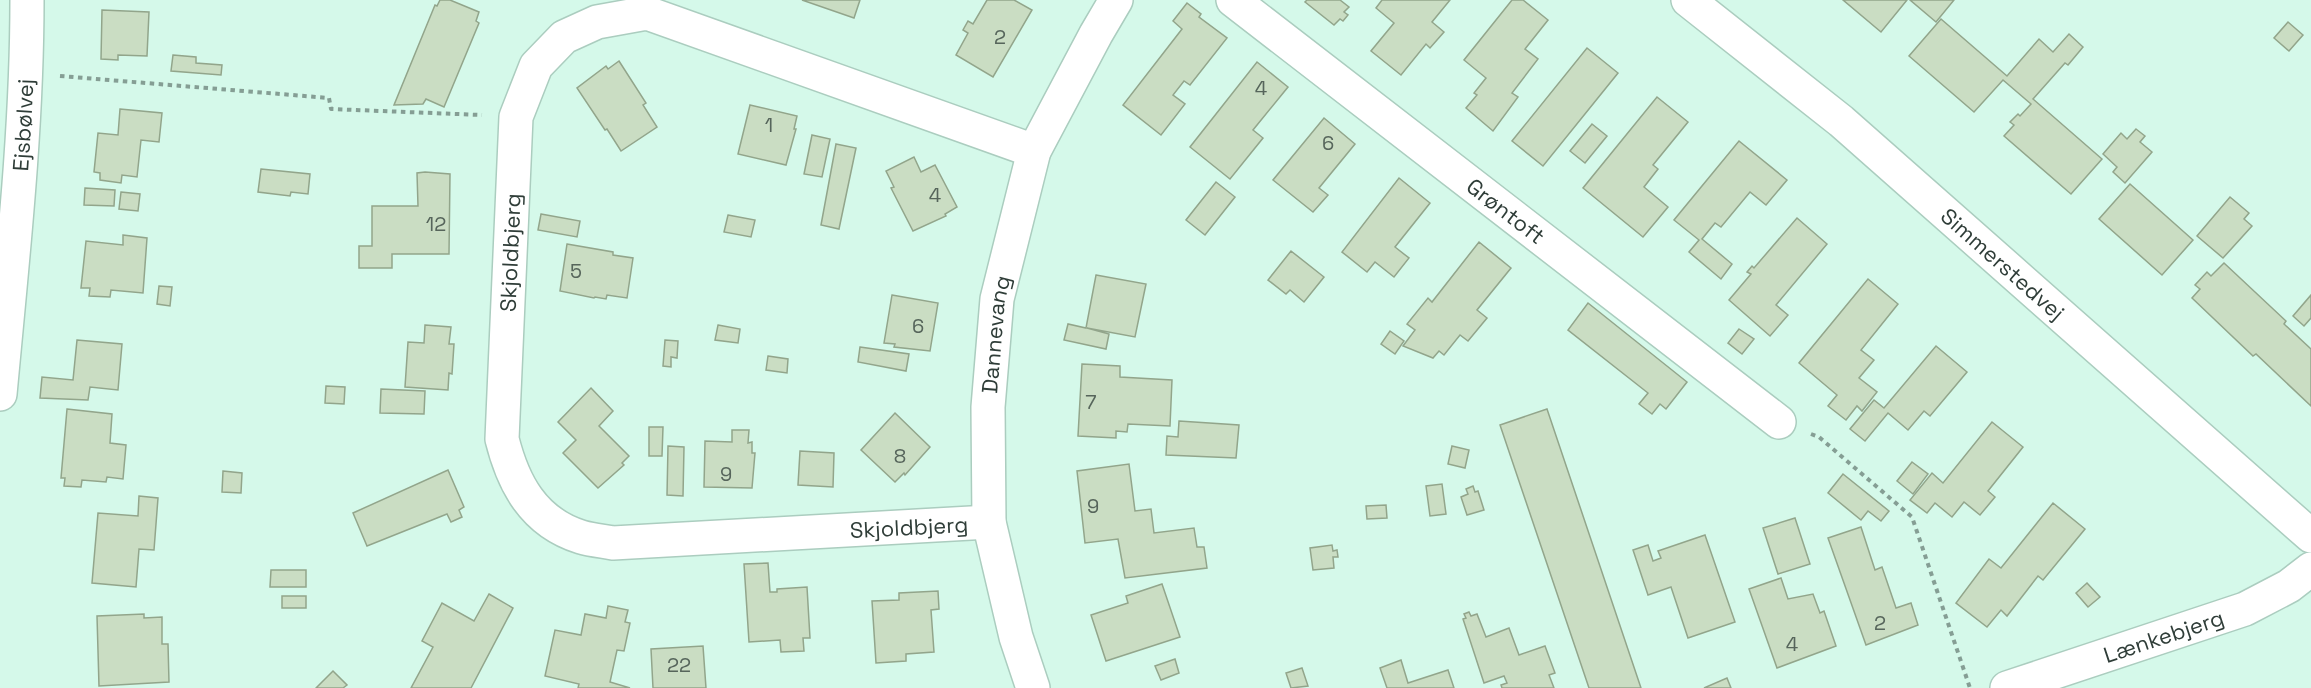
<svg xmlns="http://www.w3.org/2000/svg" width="2311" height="688" font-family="'Space Grotesk',sans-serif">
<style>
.building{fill:#caddc3;stroke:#92a58b;stroke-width:1.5}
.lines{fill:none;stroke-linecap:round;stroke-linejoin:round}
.street-casing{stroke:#abcdbf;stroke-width:36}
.secondary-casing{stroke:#abcdbf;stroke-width:36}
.path{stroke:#859e94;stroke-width:4;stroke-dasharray:4.5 4.5;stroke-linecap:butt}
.street{stroke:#fff;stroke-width:33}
.secondary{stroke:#fff;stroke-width:33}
.labels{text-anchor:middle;stroke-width:4.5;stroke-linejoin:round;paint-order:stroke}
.number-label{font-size:20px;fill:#56655b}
.street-label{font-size:22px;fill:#2f3d38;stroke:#fff}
</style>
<rect width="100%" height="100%" fill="#d5f9ea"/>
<g class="building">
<path d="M440,0H450L479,12L476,21L479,23L444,107L426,99L423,104L394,105L435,5L437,6Z"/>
<path d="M802,0H860L854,18Z"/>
<path d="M987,0H1014L1032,10L993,77L956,55L968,33L963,30L968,21L973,24Z"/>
<path d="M1307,0H1340L1349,7L1344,12L1348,15L1343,21L1340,19L1334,25L1305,2Z"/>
<path d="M1382,0H1450L1432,22L1444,32L1430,48L1426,44L1401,75L1371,51L1394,23L1376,8Z"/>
<path d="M1512,0H1523L1548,20L1525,49L1538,59L1512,93L1518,97L1493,131L1466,108L1477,95L1474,93L1486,78L1464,60Z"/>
<path d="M1843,0H1907L1881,32Z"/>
<path d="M1910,0H1954L1936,22Z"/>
<path d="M1187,3L1201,14L1199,17L1227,38L1190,85L1184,81L1173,95L1185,104L1161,135L1123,105L1182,29L1173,21Z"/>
<path d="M102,10L149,12L147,56L118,55V60L101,59Z"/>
<path d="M1941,19L2007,76L2039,39L2053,52L2069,34L2083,47L2068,65L2065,63L2033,99L2102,159L2071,194L2004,136L2014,125L2010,122L2018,114L2020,116L2031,104L2003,80L1974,112L1909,56Z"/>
<path d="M2288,22L2303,35L2289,51L2274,38Z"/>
<path d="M1587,48L1618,73L1543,166L1512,141Z"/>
<path d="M173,55L196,57V63L222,65L221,75L171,71Z"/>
<path d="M619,61L646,103L643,105L657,127L621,151L607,129L605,130L577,88L606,66L608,69Z"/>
<path d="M1257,62L1288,87L1253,130L1263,138L1230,179L1190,147Z"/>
<path d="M1657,97L1688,122L1653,165L1658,169L1644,187L1668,207L1643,237L1583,188Z"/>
<path d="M750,105L797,116L794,129H796L786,165L738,154Z"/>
<path d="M120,109L162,113L159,142L141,140L137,177L122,175L121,183L100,180V173L94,172L98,133L118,135Z"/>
<path d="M1324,118L1355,144L1319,188L1328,195L1313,212L1273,180Z"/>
<path d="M1592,124L1607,136L1585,163L1570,151Z"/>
<path d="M2136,129L2145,136L2140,142L2152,152L2125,183L2113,172L2117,167L2103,154L2121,133L2127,139Z"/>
<path d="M812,135L830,139L822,177L804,174Z"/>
<path d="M1739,141L1787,180L1766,205L1750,192L1721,227L1715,223L1702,239L1732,264L1721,279L1689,252L1699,240L1674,220Z"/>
<path d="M836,144L856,148L839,229L821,225Z"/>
<path d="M914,157L921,172L935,165L957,207L945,214L946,216L913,231L891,188L894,187L886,171Z"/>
<path d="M261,169L310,174L308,194L291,192L290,196L258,192Z"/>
<path d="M425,172L450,174L449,254H392V268H359V246H372V206H418L417,173Z"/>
<path d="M1399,178L1430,203L1395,247L1409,258L1394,277L1375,262L1367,272L1342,252Z"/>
<path d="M1216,182L1235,197L1205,235L1186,220Z"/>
<path d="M2130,184L2193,240L2162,275L2099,219Z"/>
<path d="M85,188L115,190L114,206L84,205Z"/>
<path d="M121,192L140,194L138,211L119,209Z"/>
<path d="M2230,197L2249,213L2244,219L2252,226L2223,258L2197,236Z"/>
<path d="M541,214L580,221L577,237L538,230Z"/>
<path d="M728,215L755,220L751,237L724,232Z"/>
<path d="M1797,218L1827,244L1776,305L1788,315L1770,336L1729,300L1751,274L1747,272L1752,266L1754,268Z"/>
<path d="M123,235L147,238L143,293L111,290L110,297L89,296L90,288H81L86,241L123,245Z"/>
<path d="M1479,242L1511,268L1477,310L1487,318L1468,341L1460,335L1444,355L1439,351L1433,358L1403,346L1415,330L1407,324L1428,298L1432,302Z"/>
<path d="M567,244L613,252V255L633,258L627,298L607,295L606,299L595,297L594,298L560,291Z"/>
<path d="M1291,251L1324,277L1304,302L1290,290L1286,294L1268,280Z"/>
<path d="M2224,263L2286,321L2284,324L2311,349V406L2256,354L2253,356L2192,298L2200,289L2195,285L2207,272L2211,276Z"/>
<path d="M1096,275L1146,284L1135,337L1087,328L1109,334L1106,349L1064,340L1068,324L1086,328Z"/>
<path d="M1868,279L1898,304L1861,350L1874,360L1859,378L1877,392L1862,411L1857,406L1846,420L1828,406L1837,395L1799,363Z"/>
<path d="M159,286L172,287L170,306L157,304Z"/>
<path d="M892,295L938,303L930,351L894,347L895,344L884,343Z"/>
<path d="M2311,295V318L2304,326L2293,316Z"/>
<path d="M1588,303L1687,382L1666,409L1660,404L1652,414L1639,404L1648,393L1568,330Z"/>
<path d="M425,325L451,327L449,344H454L452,374L449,373L448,390L405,387L408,342L424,343Z"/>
<path d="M718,325L740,329L738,343L715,340Z"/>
<path d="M1739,329L1754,339L1742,354L1728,343Z"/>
<path d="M1390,331L1404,341L1395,354L1381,344Z"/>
<path d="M77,340L122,344L118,390L90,387L88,400L40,398L42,377L73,380Z"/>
<path d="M665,340L678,341L677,358L671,357V367L663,366Z"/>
<path d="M1936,346L1967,372L1930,416L1924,411L1908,430L1888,413L1865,441L1850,429L1874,400L1884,408Z"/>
<path d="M860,347L909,354L906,371L858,362Z"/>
<path d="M768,356L788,359L787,373L766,370Z"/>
<path d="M1082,364L1120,366V377L1172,380L1170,426L1128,424L1127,432L1116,431V438L1078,436Z"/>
<path d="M326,386L345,387L344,404L325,403Z"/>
<path d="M591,388L613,411L599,426L629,456L622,463L624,465L598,488L563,453L576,440L558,422Z"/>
<path d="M381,389L425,391L424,414L380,413Z"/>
<path d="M67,409L112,414L110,443L126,445L123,479L107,477L106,482L82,480L81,487L64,486L65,478H61Z"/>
<path d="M1547,409L1641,688H1589L1500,425Z"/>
<path d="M895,413L930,447L905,475L904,473L895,482L861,450Z"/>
<path d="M1179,421L1239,425L1236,458L1166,455L1167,436L1178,437Z"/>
<path d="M1992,422L2023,447L1988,491L1995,497L1980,515L1964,502L1952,517L1935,503L1927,513L1910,500L1932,473L1943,483Z"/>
<path d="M649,427H663L662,456H649Z"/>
<path d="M732,430H749L748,443L752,442V453H755L752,488L704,487L705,441L732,442Z"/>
<path d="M668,446L684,447L683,496L667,495Z"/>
<path d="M1452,446L1469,450L1465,468L1448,464Z"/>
<path d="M800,451L834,453L833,487L798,485Z"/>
<path d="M1912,462L1928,474L1913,494L1897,481Z"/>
<path d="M1129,464L1135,511L1151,509L1154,533L1194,528L1197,547H1204L1207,568L1125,578L1118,539L1085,543L1077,471Z"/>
<path d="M448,470L464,507L459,510L462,517L451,522L447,514L367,546L353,513Z"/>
<path d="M223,471L242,473L241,493L222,492Z"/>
<path d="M1843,474L1889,511L1881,521L1868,511L1861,520L1828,493Z"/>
<path d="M1442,484L1446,514L1430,516L1426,486Z"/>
<path d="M1473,486L1475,492L1478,491L1484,510L1467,515L1461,497L1468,494L1466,489Z"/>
<path d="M139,496L158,498L154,550L139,549L136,587L92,583L98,513L138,516Z"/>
<path d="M2053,503L2085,529L2043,580L2038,576L2007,616L2001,610L1987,627L1956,603L1989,559L2001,568Z"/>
<path d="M1386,505L1387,518L1367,519L1366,506Z"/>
<path d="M1795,518L1810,564L1778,574L1763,528Z"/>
<path d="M1861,527L1875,570L1882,567L1896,608L1911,603L1918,625L1866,645L1828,538Z"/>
<path d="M1705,535L1735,622L1688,638L1671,587L1648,595L1633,550L1648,545L1653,561L1661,558L1658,551Z"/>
<path d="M1332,545L1333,551L1337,550L1338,557H1333L1334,568L1313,570L1310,548Z"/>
<path d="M768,563L770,592H777V589L807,587L810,638H803L804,651L781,652L780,640L749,642L744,564Z"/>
<path d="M271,570H306V587H270Z"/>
<path d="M1781,578L1788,599L1813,594L1820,613L1824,611L1836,646L1777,668L1749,589Z"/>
<path d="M2087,583L2100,597L2088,607L2076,593Z"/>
<path d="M1162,584L1180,637L1106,661L1091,615L1128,603L1126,596Z"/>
<path d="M938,591L939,609L931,610L934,652L906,654V661L876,663L872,601L899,600V593Z"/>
<path d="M489,594L513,608L471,688H411L433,647L422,641L442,603L474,621Z"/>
<rect x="282" y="596" width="24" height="12"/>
<path d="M608,606L628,610L625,622L630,623L624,651L617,650L610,682L630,688H578L579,684L545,676L555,630L581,635L585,614L606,618Z"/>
<path d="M1469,612L1471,616L1477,614L1486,637L1509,628L1519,655L1545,646L1555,673L1549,675L1554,688H1502L1501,685L1507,683L1504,676L1484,683L1463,619L1466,618L1464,614Z"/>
<path d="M144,614V618L162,617V644H168L169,682L99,686L97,616Z"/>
<path d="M703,646L706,688H653L651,649Z"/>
<path d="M1175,659L1179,673L1161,680L1155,666Z"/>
<path d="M1401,660L1408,683L1448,670L1454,688H1387L1380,668Z"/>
<path d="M1302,668L1308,686L1291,688L1286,673Z"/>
<path d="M333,671L347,685L343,688H316Z"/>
<path d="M1727,678L1731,688H1704Z"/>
</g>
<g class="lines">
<g class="street-casing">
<g id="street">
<path id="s1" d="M1233,0L1779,422"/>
<path id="s2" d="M0,394C12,263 27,132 27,0"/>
<path id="s3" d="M989,522L613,543C602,541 591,540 581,537C533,522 513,483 502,439L516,117L536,66L564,37L597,22L647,13L1034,151"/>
<path id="s4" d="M1033,688L1016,637L989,522L988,407L997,299L1034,151L1096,34L1116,0"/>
</g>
</g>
<g class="secondary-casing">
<g id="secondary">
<path id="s5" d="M1688,0L1841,121L2311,536"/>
<path id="s6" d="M2007,688L2245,609L2289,586L2311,569"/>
</g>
</g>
<g class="path">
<path d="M60,76L329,98L331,109L482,115"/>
<path d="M1811,434L1819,437L1912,517L1970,688"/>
</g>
<use href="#street" class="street"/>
<use href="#secondary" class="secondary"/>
</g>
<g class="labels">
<g class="number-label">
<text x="1000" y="44">2</text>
<text x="1261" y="95">4</text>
<text x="769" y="132">1</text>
<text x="1328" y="150">6</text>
<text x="935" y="202">4</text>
<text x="436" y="231">12</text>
<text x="576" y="278">5</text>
<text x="918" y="333">6</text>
<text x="1091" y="409">7</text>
<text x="900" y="463">8</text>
<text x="726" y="481">9</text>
<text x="1093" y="513">9</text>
<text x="1880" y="630">2</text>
<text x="1792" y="651">4</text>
<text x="679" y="672">22</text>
</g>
<g class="street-label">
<text dy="8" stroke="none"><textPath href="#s2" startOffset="270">Ejsbølvej</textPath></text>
<text dy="8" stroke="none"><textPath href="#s1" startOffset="345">Grøntoft</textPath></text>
<text dy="8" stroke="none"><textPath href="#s3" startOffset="728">Skjoldbjerg</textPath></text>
<text dy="8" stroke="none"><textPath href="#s5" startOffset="411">Simmerstedvej</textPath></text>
<text dy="8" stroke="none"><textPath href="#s4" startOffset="360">Dannevang</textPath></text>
<text transform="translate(909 527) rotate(-3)" y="8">Skjoldbjerg</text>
<text dy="8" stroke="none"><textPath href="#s6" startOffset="165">Lænkebjerg</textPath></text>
</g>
</g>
</svg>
